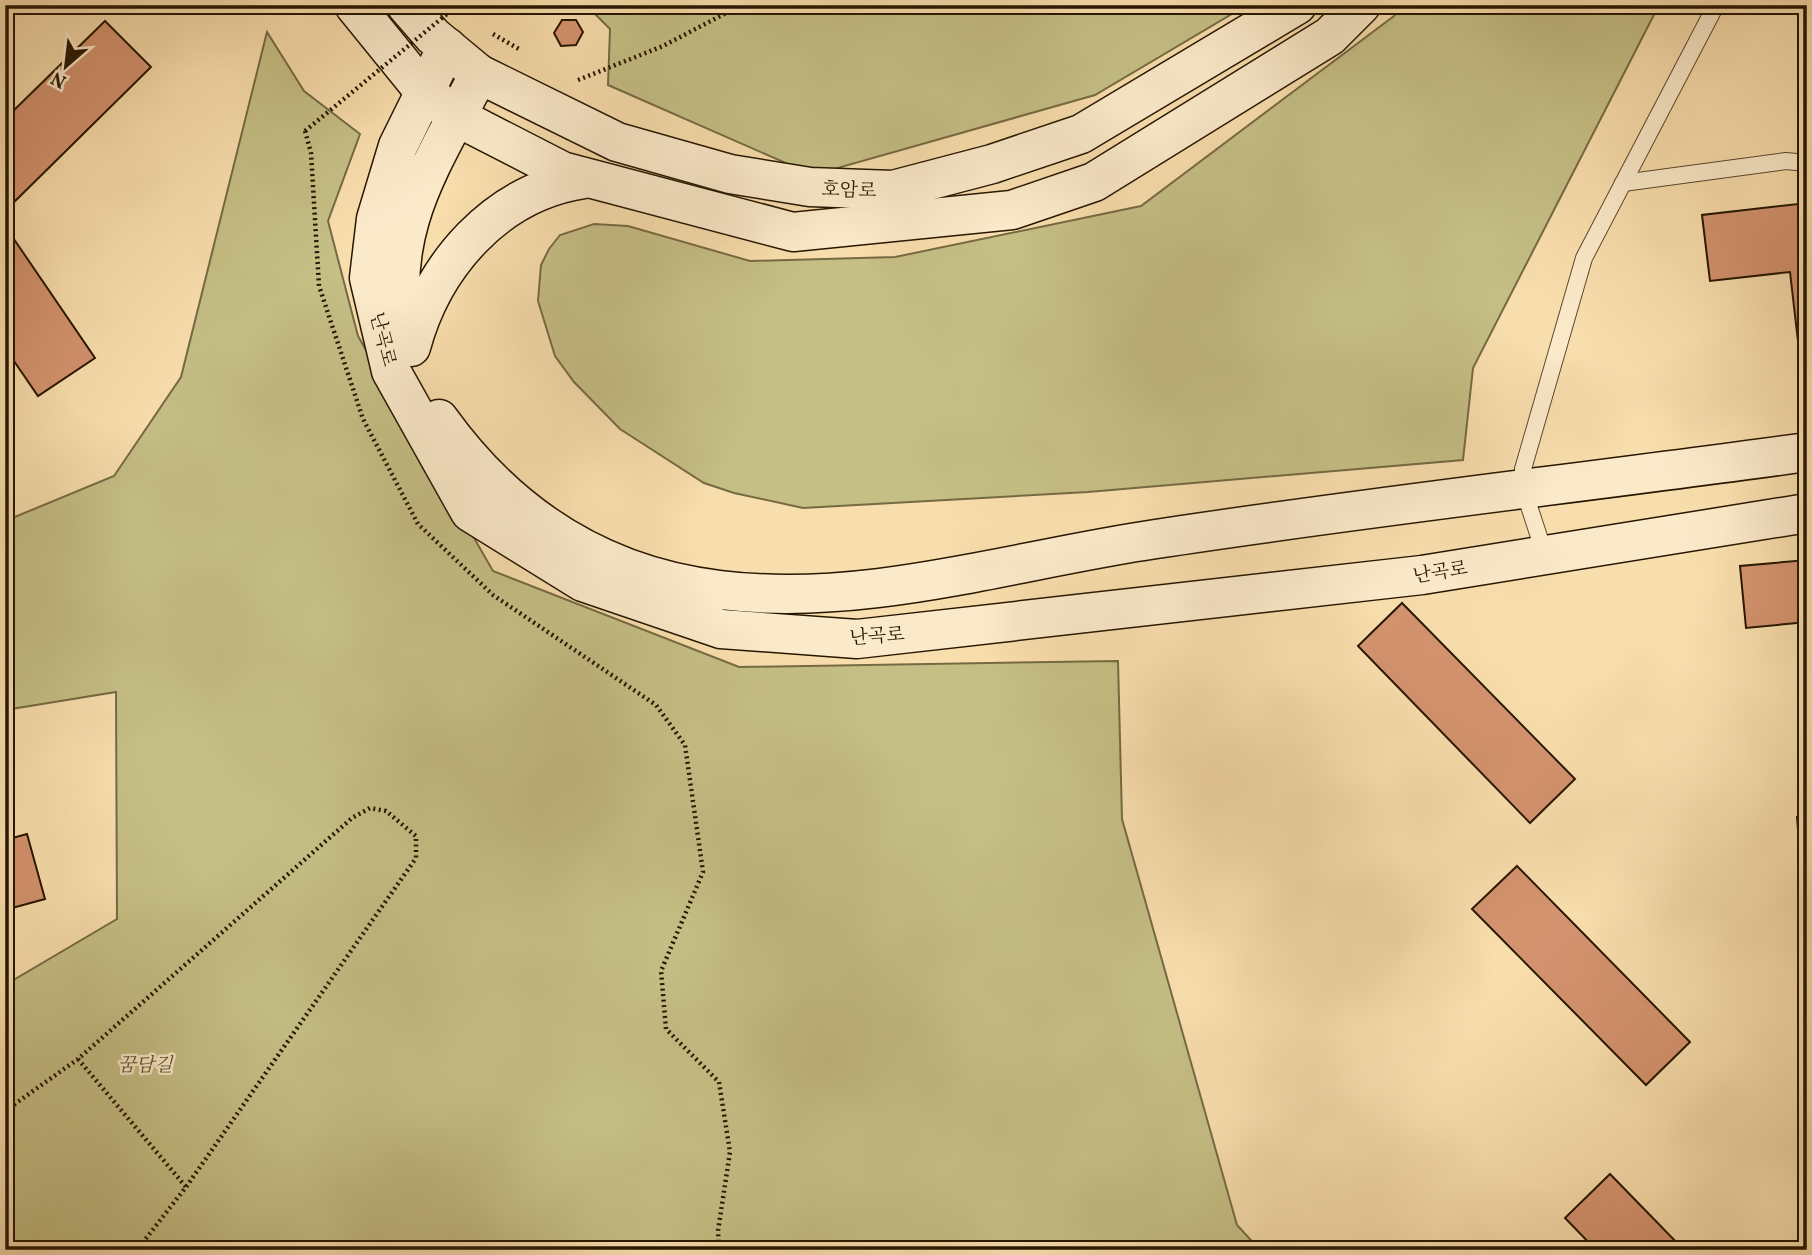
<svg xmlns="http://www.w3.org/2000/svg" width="1812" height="1255" font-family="Vollkorn,'Noto Serif KR',serif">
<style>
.green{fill:#c5bf85;stroke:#766a43;stroke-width:2}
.building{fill:#d4936f;stroke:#261601;stroke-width:2}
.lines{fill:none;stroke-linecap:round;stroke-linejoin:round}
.lane-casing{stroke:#5b482c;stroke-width:18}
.secondary-casing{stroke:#261601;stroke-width:41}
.path{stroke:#261601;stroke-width:4.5;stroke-dasharray:2 3.5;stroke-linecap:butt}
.lane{stroke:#fbeaca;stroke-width:16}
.secondary{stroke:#fbeaca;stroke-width:38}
.path-bridge{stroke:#261601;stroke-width:4.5;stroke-dasharray:2 3.5;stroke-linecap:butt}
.labels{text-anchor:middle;stroke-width:5;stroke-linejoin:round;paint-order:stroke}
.street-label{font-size:19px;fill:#261601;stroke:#fbeaca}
.park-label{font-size:19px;font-style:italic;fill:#5e512f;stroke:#fbeaca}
</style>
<rect width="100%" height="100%" fill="#f9dead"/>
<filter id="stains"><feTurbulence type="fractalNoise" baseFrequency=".00286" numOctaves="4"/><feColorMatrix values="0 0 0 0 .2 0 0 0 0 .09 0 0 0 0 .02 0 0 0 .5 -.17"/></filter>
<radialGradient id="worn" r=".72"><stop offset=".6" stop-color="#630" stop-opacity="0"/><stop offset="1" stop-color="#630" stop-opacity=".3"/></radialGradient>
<g class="green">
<path d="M586,5H1247L1095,95L813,175L608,85L610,29Z"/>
<path d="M1404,5H1659L1473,368L1463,460L1088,492L803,508L734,493L704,483L620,429L574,382L555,356L538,301L541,265L549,249L560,235L594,224L628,226L750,261L895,257L1141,206L1394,16Z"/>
<path d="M267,32L304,91L360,134L328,221L358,336L493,571L739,667L1118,661L1122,819L1237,1225L1260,1250H5V985L117,919L116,692L5,710V521L114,476L181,377Z"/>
</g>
<g class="building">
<path d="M562,20H576L583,32L576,45L561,46L554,33Z"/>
<path d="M105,21L151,67L5,211V119Z"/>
<path d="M1807,203V349L1799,350L1790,272L1710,281L1702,215Z"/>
<path d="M5,226L95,358L38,396L5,348Z"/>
<path d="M1807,560V622L1746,628L1740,566Z"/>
<path d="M1402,603L1575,779L1530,823L1358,646Z"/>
<path d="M1797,817H1807V879H1802Z"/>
<path d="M27,834L45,899L5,910V840Z"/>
<path d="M1517,866L1690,1042L1646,1085L1472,909Z"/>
<path d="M1610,1174L1684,1250H1596L1565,1218Z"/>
</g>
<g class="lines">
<g class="lane-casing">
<g id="lane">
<path d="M1623,183L1786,161L1807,163"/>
<path d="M1545,555L1524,491L1523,469L1584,258L1716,5"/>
</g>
</g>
<g class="secondary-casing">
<g id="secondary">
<path d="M354,5L423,90L457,117L562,171L793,232L1012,210L1094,182L1330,36L1361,5"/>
<path d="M406,5L433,36L479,74L617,142L730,174L810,187L893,190L992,164L1081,134L1297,5"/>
<path d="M447,47L398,146L376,219L369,278L391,371L470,512L583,582L721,629L857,639L1422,575L1807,513"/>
<path d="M405,343C384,230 430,169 479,74"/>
<path d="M411,347C433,265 496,192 584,179"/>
<path d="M439,419C508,515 601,576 720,590C866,608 1013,560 1156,539C1372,506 1590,482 1807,452"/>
</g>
</g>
<g class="path">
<path d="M493,34L519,49"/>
<path d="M578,80L663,46L726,13L756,5"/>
<path d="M305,131L311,153L319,286L363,419L418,524L493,595L656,705L685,745L703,872L661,971L666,1029L719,1082L730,1152L718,1231L719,1250"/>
<path d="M78,1059L186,1187"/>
<path d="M5,1111L78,1059L352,818L370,808L386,811L416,836V858L186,1187L137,1250"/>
</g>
<use href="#lane" class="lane"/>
<use href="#secondary" class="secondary"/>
<path class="path-bridge" d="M305,131L458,5"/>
</g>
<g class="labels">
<g class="street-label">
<text transform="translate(849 189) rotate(2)" y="7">호암로</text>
<text transform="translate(384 339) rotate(76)" y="7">난곡로</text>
<text transform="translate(1440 571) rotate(-9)" y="7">난곡로</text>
<text transform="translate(877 635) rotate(-4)" y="7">난곡로</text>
</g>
<g class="park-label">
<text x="145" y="1071">꿈담길</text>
</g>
</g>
<rect width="1812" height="1255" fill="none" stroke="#f9dead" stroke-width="28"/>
<rect x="7" y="7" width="1798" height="1241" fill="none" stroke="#261601" stroke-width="3.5"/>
<rect x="14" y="14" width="1784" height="1227" fill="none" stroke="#261601" stroke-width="2"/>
<g transform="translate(66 66) rotate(208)" stroke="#fbeaca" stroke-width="5" paint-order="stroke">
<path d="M0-5L12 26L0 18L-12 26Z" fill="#261601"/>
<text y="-10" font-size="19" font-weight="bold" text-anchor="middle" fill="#261601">N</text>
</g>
<rect width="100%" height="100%" filter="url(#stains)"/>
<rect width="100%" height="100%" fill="url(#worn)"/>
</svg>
